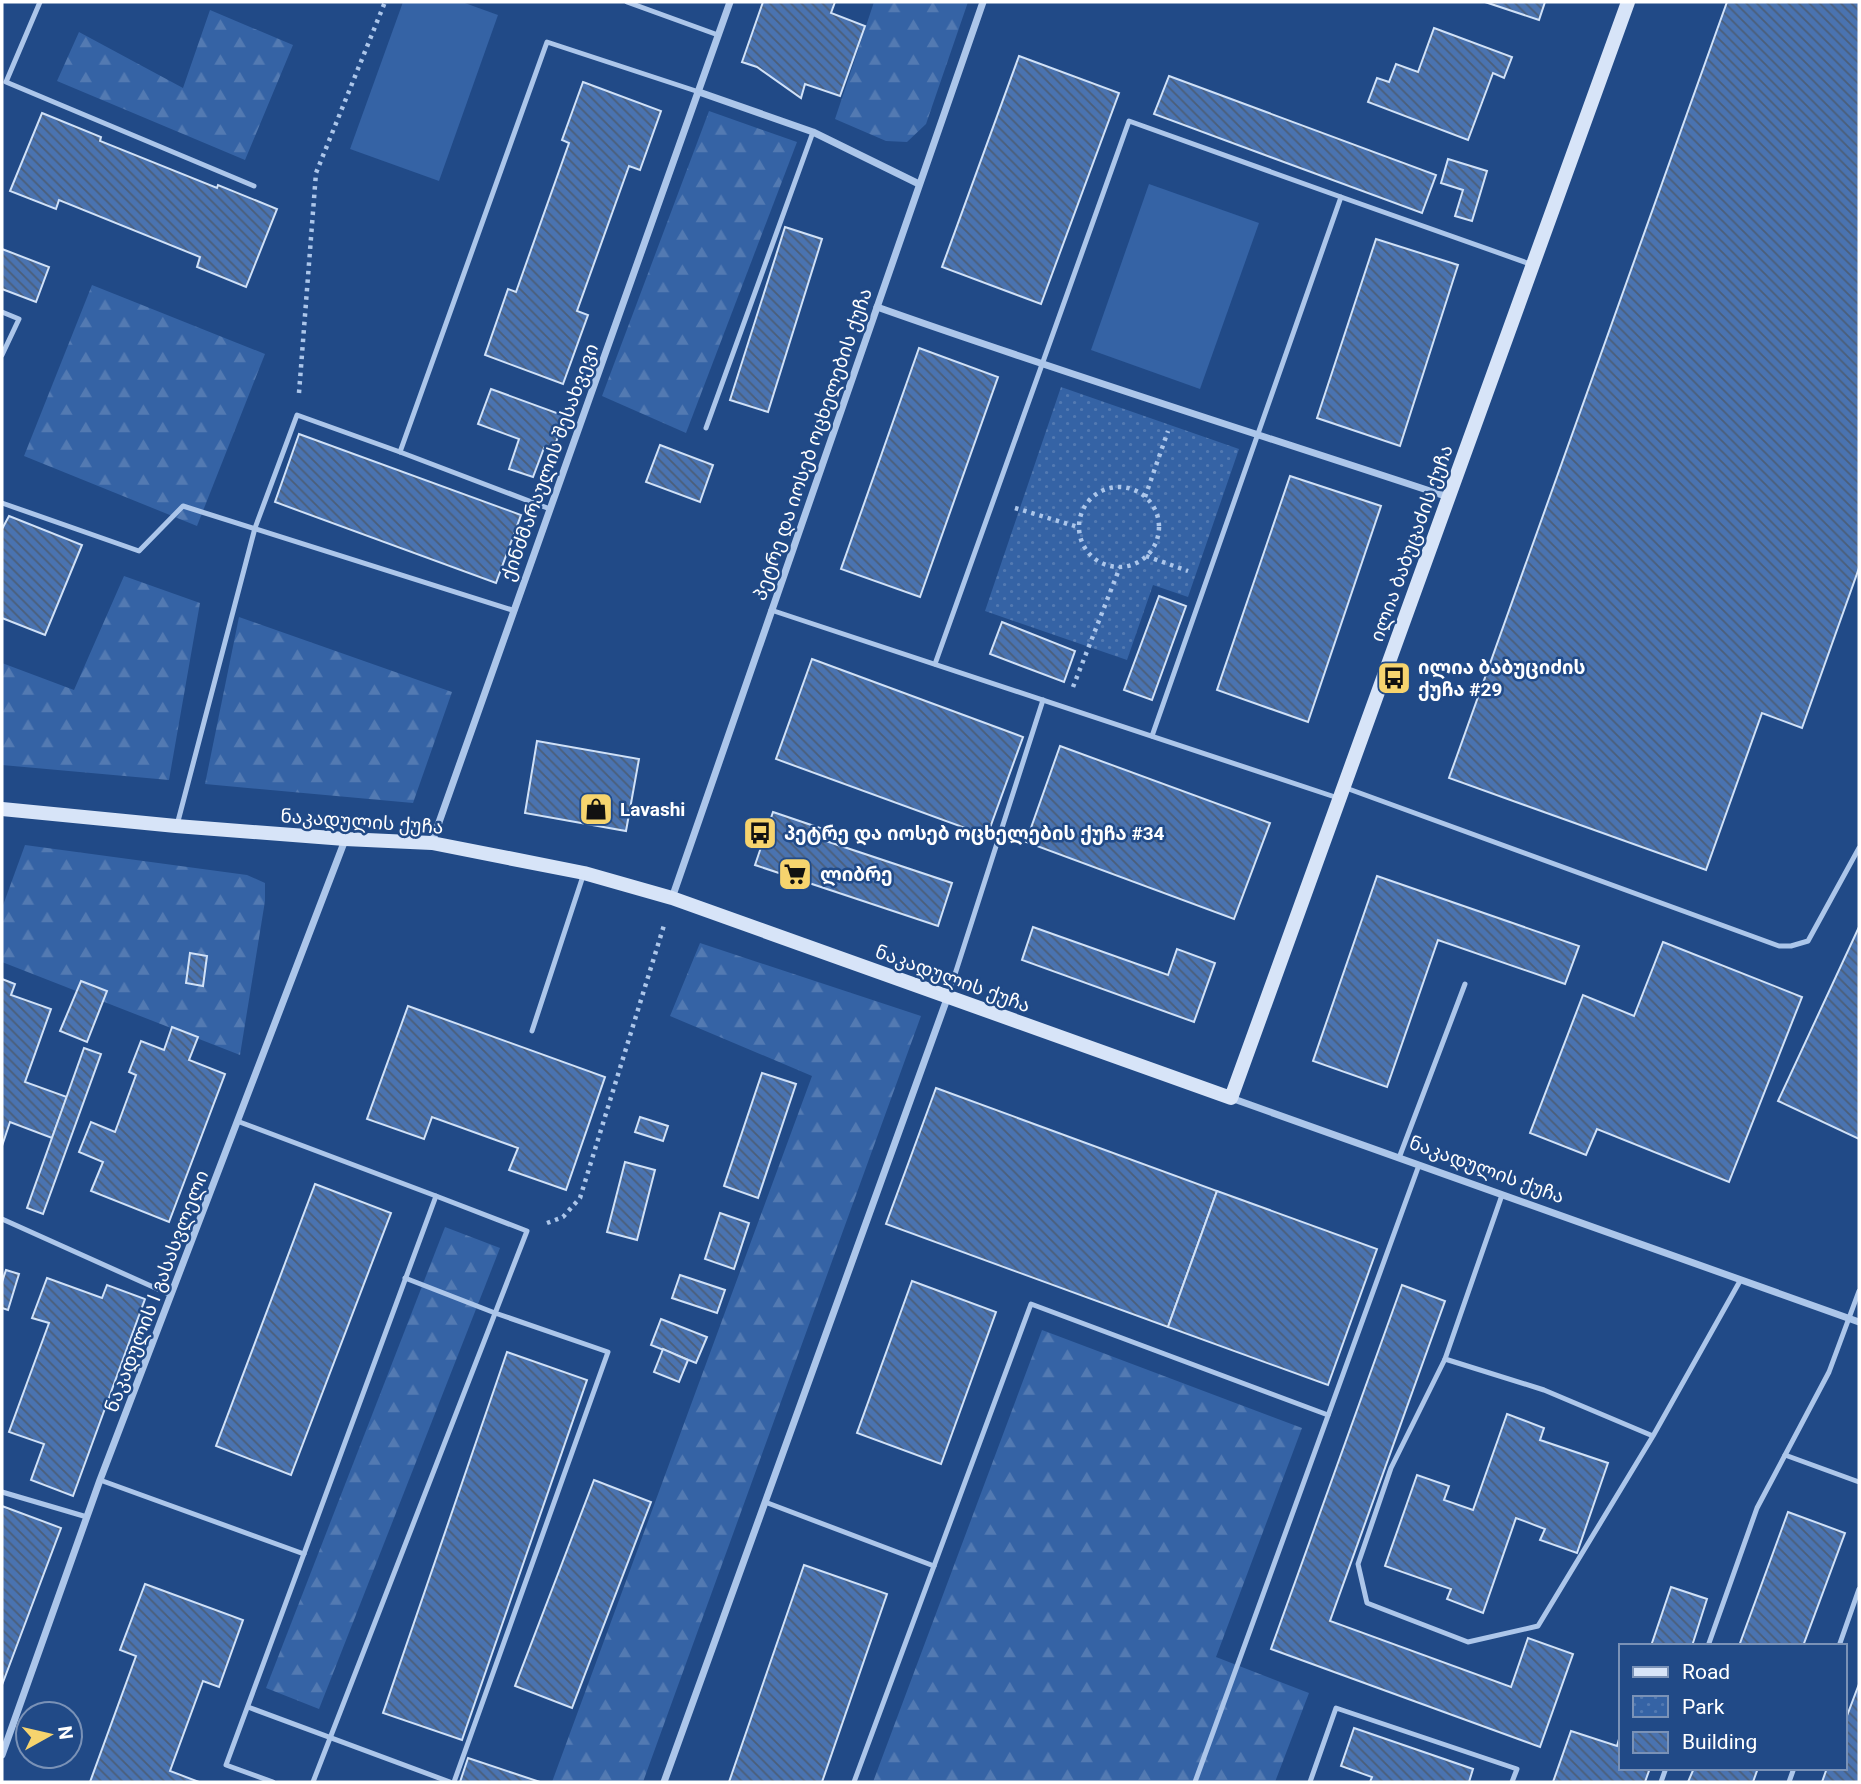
<svg xmlns="http://www.w3.org/2000/svg" width="1861" height="1784" font-family="Roboto,'Noto Sans Georgian',sans-serif">
<style>
.grass{fill:#3563a5}
.forest{fill:url(#forest-firs)}
.park{fill:url(#park-dots)}
.building{fill:url(#building-back-hatch);stroke:#d0e1f7;stroke-width:2}
.lines{fill:none;stroke-linecap:round;stroke-linejoin:round}
.path{stroke:#acc6ea;stroke-width:4.5;stroke-dasharray:3.5 5;stroke-linecap:butt}
.lane{stroke:#acc6ea;stroke-width:5}
.street{stroke:#acc6ea;stroke-width:7}
.secondary{stroke:#d7e4f8;stroke-width:14}
.labels{text-anchor:middle;stroke-width:5;stroke-linejoin:round;paint-order:stroke}
.street-label{font-size:19px;fill:#fff;stroke:#214a87}
.poi-label{font-size:19px;font-weight:bold;fill:#fff;stroke:#214a87;text-anchor:start}
</style>
<defs>
<pattern id="forest-firs" width="22" height="20" patternUnits="userSpaceOnUse" patternTransform="scale(1.75)"><rect width="22" height="20" fill="#3563a5"/><path d="M5 1l3.5 6h-7zM16 11l3.5 6h-7z" fill="#537ab2"/></pattern>
<pattern id="park-dots" width="8" height="8" patternUnits="userSpaceOnUse" patternTransform="scale(1.75)"><rect width="8" height="8" fill="#3563a5"/><path d="M2 2h.1M6 6h.1" fill="none" stroke="#537ab2" stroke-width="1.8" stroke-linecap="round"/></pattern>
<pattern id="building-back-hatch" width="6" height="6" patternUnits="userSpaceOnUse" patternTransform="scale(1.75)"><rect width="6" height="6" fill="#4a73b0"/><path d="M-1 5l2 2M0 0l6 6M5-1l2 2" fill="none" stroke="#4b5e79"/></pattern>
</defs>
<rect width="100%" height="100%" fill="#214a87"/>
<g class="grass">
<path d="M403,2H462L498,15L439,181L350,149Z"/>
<path d="M1149,184L1259,223L1200,389L1091,350Z"/>
</g>
<g class="forest">
<path d="M874,2H968L926,124L907,142L886,141L835,119Z"/>
<path d="M210,10L293,45L245,160L57,81L79,32L183,88Z"/>
<path d="M709,111L797,142L686,433L602,396Z"/>
<path d="M92,285L265,354L197,526L24,456Z"/>
<path d="M124,576L200,603L169,780L2,765V663L74,690Z"/>
<path d="M239,617L452,692L413,803L205,784Z"/>
<path d="M25,845L247,875L265,883V901L240,1055L2,962V908Z"/>
<path d="M700,943L921,1016L643,1782H552L812,1076L670,1016Z"/>
<path d="M445,1227L500,1248L319,1709L266,1688Z"/>
<path d="M1042,1330L1302,1428L1216,1657L1309,1693L1275,1782H873Z"/>
</g>
<path class="park" d="M1061,387L1239,449L1188,597L1153,585L1127,660L985,611Z"/>
<g class="building">
<path d="M763,2H835L831,13L865,26L840,96L805,84L801,98L757,67L742,62Z"/>
<path d="M1485,2H1545L1539,20Z"/>
<path d="M1727,2H1859V568L1802,728L1762,713L1706,870L1449,778Z"/>
<path d="M1434,28L1512,57L1504,78L1493,73L1468,140L1368,102L1377,78L1389,82L1396,64L1418,72Z"/>
<path d="M1019,56L1119,93L1041,304L942,267Z"/>
<path d="M1169,76L1436,175L1422,213L1154,114Z"/>
<path d="M583,82L661,111L640,170L629,166L577,311L588,315L563,384L485,355L508,289L516,292L569,143L562,140Z"/>
<path d="M42,113L101,137L100,141L217,188L218,185L277,209L246,287L197,267L200,257L59,200L56,209L10,191Z"/>
<path d="M1448,159L1487,171L1472,221L1455,216L1463,190L1441,183Z"/>
<path d="M785,227L822,239L768,412L730,400Z"/>
<path d="M1376,239L1458,265L1400,446L1317,418Z"/>
<path d="M2,249L49,267L36,302L2,289Z"/>
<path d="M919,348L998,377L920,597L841,569Z"/>
<path d="M491,389L565,416L553,451L544,448L533,477L509,469L519,439L478,424Z"/>
<path d="M299,434L521,515L496,583L275,502Z"/>
<path d="M660,445L713,465L700,502L646,482Z"/>
<path d="M1290,476L1381,506L1308,722L1217,690Z"/>
<path d="M9,516L82,545L45,635L2,618V529Z"/>
<path d="M1159,596L1186,606L1152,700L1124,690Z"/>
<path d="M1002,622L1075,651L1064,682L990,654Z"/>
<path d="M812,659L1023,737L987,836L776,759Z"/>
<path d="M537,741L639,759L626,831L525,813Z"/>
<path d="M1060,746L1270,823L1234,919L1026,842Z"/>
<path d="M773,812L826,830L823,840L952,883L938,926L755,865Z"/>
<path d="M1377,876L1579,946L1565,984L1438,940L1387,1087L1313,1061Z"/>
<path d="M1033,927L1168,975L1177,949L1215,963L1194,1022L1022,960Z"/>
<path d="M1859,927V1139L1778,1101Z"/>
<path d="M1663,942L1802,997L1729,1182L1597,1129L1586,1155L1530,1133L1583,995L1634,1016Z"/>
<path d="M190,953L207,956L203,986L186,983Z"/>
<path d="M2,979L15,984L11,995L51,1009L25,1082L67,1097L52,1138L10,1122L2,1146Z"/>
<path d="M81,981L107,991L87,1042L60,1031Z"/>
<path d="M408,1006L605,1077L566,1190L509,1170L518,1148L432,1117L424,1139L367,1119Z"/>
<path d="M172,1027L198,1037L189,1060L225,1074L169,1222L91,1191L103,1162L79,1152L91,1122L115,1132L136,1075L129,1072L141,1041L164,1050Z"/>
<path d="M84,1048L101,1054L43,1214L27,1208Z"/>
<path d="M762,1073L796,1084L758,1198L724,1186Z"/>
<path d="M936,1088L1217,1191L1168,1327L886,1224Z"/>
<path d="M640,1117L668,1126L663,1141L635,1132Z"/>
<path d="M625,1162L655,1170L637,1240L607,1232Z"/>
<path d="M315,1184L391,1213L291,1475L216,1446Z"/>
<path d="M1217,1191L1377,1249L1328,1385L1168,1327Z"/>
<path d="M720,1213L749,1223L734,1269L705,1259Z"/>
<path d="M6,1270L19,1274L8,1310L2,1308V1282Z"/>
<path d="M680,1275L725,1290L717,1313L672,1298Z"/>
<path d="M47,1278L102,1298L107,1285L145,1299L73,1496L31,1480L44,1444L9,1432L49,1323L32,1318Z"/>
<path d="M912,1281L996,1312L941,1464L857,1433Z"/>
<path d="M1402,1285L1445,1301L1330,1621L1511,1687L1528,1638L1573,1654L1540,1747L1271,1649Z"/>
<path d="M661,1319L707,1337L696,1363L651,1345Z"/>
<path d="M663,1349L688,1360L679,1382L654,1372Z"/>
<path d="M507,1352L587,1380L462,1740L383,1713Z"/>
<path d="M1507,1414L1544,1428L1540,1440L1608,1463L1577,1553L1540,1540L1545,1529L1516,1518L1483,1613L1447,1599L1451,1589L1385,1566L1417,1475L1449,1486L1444,1500L1473,1510Z"/>
<path d="M594,1480L651,1502L572,1708L515,1686Z"/>
<path d="M2,1506L61,1528L2,1685Z"/>
<path d="M1788,1512L1845,1533L1803,1646H1739Z"/>
<path d="M804,1565L887,1594L822,1782H729Z"/>
<path d="M145,1584L243,1620L219,1687L203,1681L170,1771L199,1782H90L136,1656L120,1650Z"/>
<path d="M1671,1587L1707,1599L1692,1646H1651Z"/>
<path d="M1859,1684V1782H1822L1827,1768H1845V1721Z"/>
<path d="M1354,1728L1473,1769L1469,1782H1370L1372,1777L1341,1766Z"/>
<path d="M1571,1731L1617,1746L1621,1732V1768H1650L1645,1782H1553Z"/>
<path d="M468,1758L540,1782H460Z"/>
<path d="M1694,1768H1758L1753,1782H1688Z"/>
</g>
<g class="lines">
<g class="path">
<path d="M299,393L316,173L385,2"/>
<circle cx="1119" cy="527" r="40"/>
<path d="M1145,497L1168,431"/>
<path d="M1015,508L1078,527"/>
<path d="M1146,556L1188,571"/>
<path d="M1073,687L1120,567"/>
<path d="M547,1223L563,1217L580,1198L665,922"/>
</g>
<g class="lane">
<path d="M40,2L6,82L254,186"/>
<path d="M627,2L718,35"/>
<path d="M2,312L19,319L2,355"/>
<path d="M706,428L813,132"/>
<path d="M400,452L550,509"/>
<path d="M2,503L139,551L183,506L512,610"/>
<path d="M771,610L1338,798"/>
<path d="M935,664L1129,121L1341,197"/>
<path d="M1152,736L1341,197L1533,265"/>
<path d="M1346,788L1779,946H1791L1808,941L1859,848"/>
<path d="M177,825L255,528L297,415L400,452L547,42L699,92"/>
<path d="M948,996L1043,700"/>
<path d="M532,1031L584,873"/>
<path d="M237,1121L436,1196L226,1765L273,1782"/>
<path d="M1399,1158L1465,984"/>
<path d="M2,1219L171,1295"/>
<path d="M405,1278L495,1313L608,1352L454,1782"/>
<path d="M1445,1359L1502,1195"/>
<path d="M1653,1436L1544,1390L1445,1359L1391,1468L1358,1564L1367,1603L1468,1642L1538,1626L1653,1436L1740,1281"/>
<path d="M1785,1455L1859,1482"/>
<path d="M100,1480L304,1554"/>
<path d="M2,1492L87,1517"/>
<path d="M765,1502L934,1566"/>
<path d="M1708,1646L1757,1508L1829,1372L1859,1291"/>
<path d="M1839,1646L1859,1589"/>
<path d="M248,1707L450,1782"/>
<path d="M313,1782L527,1231L436,1196"/>
<path d="M854,1782L1031,1304L1328,1415"/>
<path d="M1195,1782L1419,1165"/>
<path d="M1310,1782L1336,1708L1517,1769L1512,1782"/>
<path d="M1661,1782L1666,1768"/>
<path d="M1789,1782L1794,1768"/>
</g>
<g class="street">
<path d="M699,92L813,132L919,184"/>
<path d="M877,307C1066,374 1258,434 1448,497"/>
<path d="M432,842C529,561 631,282 730,2"/>
<path d="M672,898L983,2"/>
<path d="M1231,1098L1859,1322"/>
<path d="M2,1755L100,1480L345,840"/>
<path d="M664,1782L948,996"/>
</g>
<path class="secondary" d="M2,809L176,826L345,839L432,843L584,873L672,898L1231,1098L1628,2"/>
</g>
<defs>
<g id="bus-square" transform="scale(1.75)"><rect x="-9" y="-9" width="18" height="18" rx="4" fill="#f6d46e" stroke="#214a87"/><path d="M-5-6H5V4H4V6H2V4H-2V6H-4V4H-5ZM-3.5-4V0h7V-4ZM-3.5 1.2v1.5H-2V1.2ZM2 1.2v1.5H3.5V1.2Z" fill="#111"/></g>
<g id="shop-square" transform="scale(1.75)"><rect x="-9" y="-9" width="18" height="18" rx="4" fill="#f6d46e" stroke="#214a87"/><path d="M-5-2.5h2.3a2.7 3.5 0 0 1 5.4 0H5L5.5 6h-11ZM-1.5-2.5h3a1.5 2.3 0 0 0-3 0Z" fill="#111"/></g>
<g id="supermarket-square" transform="scale(1.75)"><rect x="-9" y="-9" width="18" height="18" rx="4" fill="#f6d46e" stroke="#214a87"/><path d="M-6-5.5h2.5l.6 2H6L4.5 2H-2.5L-4.4-4H-6ZM-1.5 3.2a1.3 1.3 0 1 0 .1 0ZM3 3.2a1.3 1.3 0 1 0 .1 0Z" fill="#111"/></g>
</defs>
<g fill-rule="evenodd">
<use href="#bus-square" x="1394" y="678"/>
<use href="#shop-square" x="596" y="809"/>
<use href="#bus-square" x="760" y="833"/>
<use href="#supermarket-square" x="795" y="874"/>
</g>
<g class="labels">
<g class="street-label">
<text transform="translate(812 444) rotate(-71)" y="7">პეტრე და იოსებ ოცხელების ქუჩა</text>
<text transform="translate(549 462) rotate(-70)" y="7">ქინძმარაულის შესახვევი</text>
<text transform="translate(1411 543) rotate(-70)" y="7">ილია ბაბუცაძის ქუჩა</text>
<text transform="translate(362 821) rotate(4)" y="7">ნაკადულის ქუჩა</text>
<text transform="translate(953 978) rotate(20)" y="7">ნაკადულის ქუჩა</text>
<text transform="translate(1487 1169) rotate(20)" y="7">ნაკადულის ქუჩა</text>
<text transform="translate(156 1291) rotate(-69)" y="7">ნაკადულის I გასასვლელი</text>
</g>
<g class="poi-label">
<text x="1418" y="674">ილია ბაბუციძის<tspan x="1418" dy="22">ქუჩა #29</tspan></text>
<text x="620" y="816">Lavashi</text>
<text x="784" y="840">პეტრე და იოსებ ოცხელების ქუჩა #34</text>
<text x="820" y="881">ლიბრე</text>
</g>
</g>
<rect width="1861" height="1784" fill="none" stroke="#ffffff" stroke-width="7"/>
<rect x="1619" y="1644" width="228" height="126" fill="#214a87" stroke="#7a92b7" stroke-width="2"/>
<rect x="1633" y="1667" width="35" height="10" fill="#d7e4f8" stroke="#7a92b7" stroke-width="2"/>
<text x="1682" y="1679" font-size="21" fill="#ffffff">Road</text>
<rect x="1633" y="1696" width="35" height="21" fill="url(#park-dots)" stroke="#7a92b7" stroke-width="2"/>
<text x="1682" y="1714" font-size="21" fill="#ffffff">Park</text>
<rect x="1633" y="1732" width="35" height="21" fill="url(#building-back-hatch)" stroke="#7a92b7" stroke-width="2"/>
<text x="1682" y="1749" font-size="21" fill="#ffffff">Building</text>
<g transform="translate(49 1735) rotate(82)"><circle r="33" fill="#214a87" stroke="#7a92b7" stroke-width="2"/>
<path d="M0-5L12 26L0 18L-12 26Z" fill="#f6d46e"/>
<text y="-10" font-size="19" font-weight="bold" text-anchor="middle" fill="#ffffff">N</text>
</g>
</svg>
